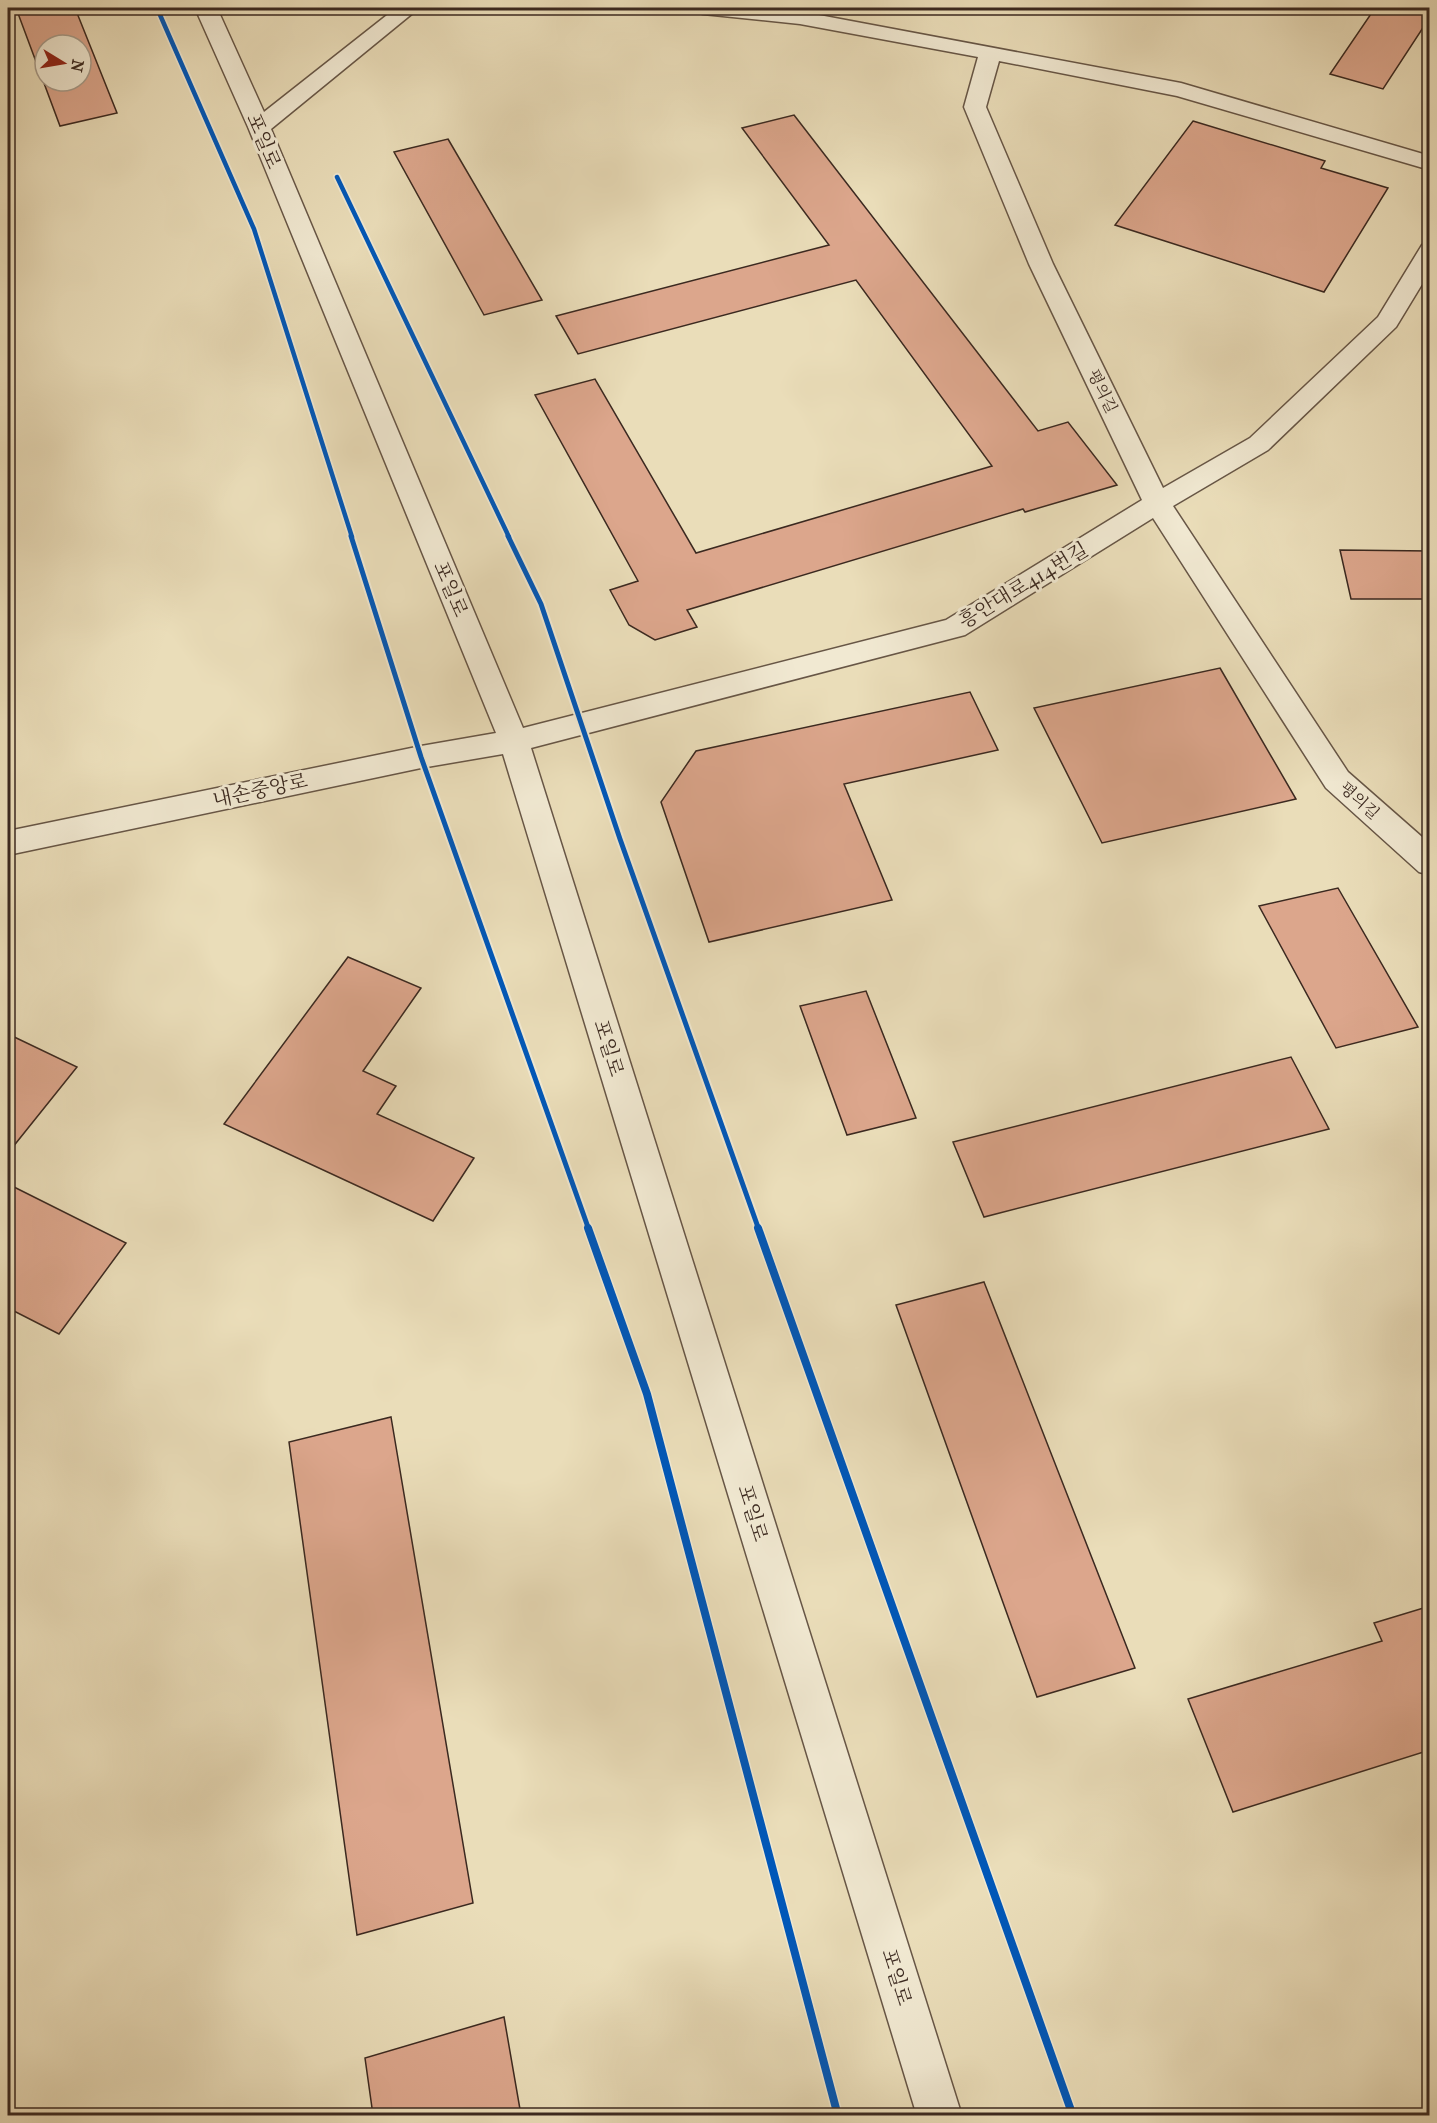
<svg xmlns="http://www.w3.org/2000/svg" width="1437" height="2123" font-family="'IM FELL French Canon','Noto Serif KR',serif">
<style>
.building{fill:#dca68c;stroke:#3b2920;stroke-width:1.5;fill-rule:evenodd}
.lines{fill:none;stroke-linecap:round;stroke-linejoin:round}
.minor-casing{stroke:#675646;stroke-width:3}
.minor{fill:#f1e9d2;fill-rule:evenodd}
.cycleway-far2-casing{stroke:#f1e9d2;stroke-width:8}
.cycleway-far1-casing{stroke:#f1e9d2;stroke-width:9}
.cycleway-casing{stroke:#f1e9d2;stroke-width:11}
.cycleway-far2{stroke:#0057b8;stroke-width:4.5}
.cycleway-far1{stroke:#0057b8;stroke-width:5}
.cycleway{stroke:#0057b8;stroke-width:8}
.labels{text-anchor:middle;stroke-width:6;stroke-linejoin:round;paint-order:stroke}
.far-street-label{font-size:16px;fill:#3b2920;stroke:#f1e9d2}
.street-label{font-size:20px;fill:#3b2920;stroke:#f1e9d2}
</style>
<rect width="100%" height="100%" fill="#eaddb9"/>
<filter id="stains"><feTurbulence type="fractalNoise" baseFrequency=".00333" numOctaves="4"/><feColorMatrix values="0 0 0 0 .2 0 0 0 0 .09 0 0 0 0 .02 0 0 0 .5 -.17"/></filter>
<radialGradient id="worn" r=".72"><stop offset=".6" stop-color="#630" stop-opacity="0"/><stop offset="1" stop-color="#630" stop-opacity=".3"/></radialGradient>
<g class="building">
<path d="M16,8H75L117,113L60,126ZM45,45H81V81H45Z"/>
<path d="M1375,8H1430V17L1383,89L1330,74Z"/>
<path d="M794,115L1038,431L1068,422L1117,485L1025,512L1023,509L687,610L697,627L655,640L629,625L610,590L638,581L535,395L595,379L696,553L992,466L856,280L578,354L556,316L829,245L742,128Z"/>
<path d="M1193,121L1325,161L1321,168L1388,188L1324,292L1115,225Z"/>
<path d="M448,139L542,300L484,315L394,152Z"/>
<path d="M1340,550L1430,551V599H1351Z"/>
<path d="M1220,668L1296,799L1102,843L1034,708Z"/>
<path d="M970,692L998,750L844,784L892,900L709,942L661,802L696,751Z"/>
<path d="M1338,888L1418,1027L1336,1048L1259,906Z"/>
<path d="M348,957L421,988L363,1071L396,1086L377,1114L474,1158L433,1221L224,1124Z"/>
<path d="M866,991L916,1118L847,1135L800,1006Z"/>
<path d="M8,1034L77,1067L8,1153Z"/>
<path d="M1291,1057L1329,1129L984,1217L953,1142Z"/>
<path d="M8,1184L126,1243L59,1334L8,1308Z"/>
<path d="M984,1282L1135,1668L1037,1697L896,1305Z"/>
<path d="M391,1417L473,1903L357,1935L289,1442Z"/>
<path d="M1430,1606V1750L1233,1812L1188,1699L1382,1641L1374,1623Z"/>
<path d="M504,2017L521,2115H373L365,2058Z"/>
</g>
<g class="lines">
<g class="minor-casing">
<path id="minor" d="M195,8H217L264,112L396,8H419L271,129L523,728L946,620L1142,500L1029,264L964,107L978,57L800,24L703,14L696,12L693,8H760L796,11L802,8H825L819,15L1181,83L1430,156V170L1177,96L999,61L986,107L1053,264L1163,488L1250,438L1378,317L1422,245L1430,243V271L1396,327L1268,450L1173,506L1348,772L1430,844V875L1419,872L1326,788L1153,518L965,635L531,748L962,2116H917L503,754L421,768L8,855V831L421,746L496,733L248,127Z"/>
</g>
<use href="#minor" class="minor"/>
<g class="cycleway-far2-casing">
<g id="cycleway-far2">
<path d="M157,8L254,229L352,537"/>
<path d="M337,177L509,537"/>
</g>
</g>
<g class="cycleway-far1-casing">
<g id="cycleway-far1">
<path d="M351,536L421,757L589,1230"/>
<path d="M508,536L541,604L620,839L759,1230"/>
</g>
</g>
<g class="cycleway-casing">
<g id="cycleway">
<path d="M588,1228L647,1394L838,2116"/>
<path d="M758,1228L1073,2116"/>
</g>
</g>
<use href="#cycleway-far2" class="cycleway-far2"/>
<use href="#cycleway-far1" class="cycleway-far1"/>
<use href="#cycleway" class="cycleway"/>
</g>
<g class="labels">
<g class="far-street-label">
<text transform="translate(1103 391) rotate(64)" y="6">평의길</text>
<text transform="translate(1360 800) rotate(42)" y="6">평의길</text>
</g>
<g class="street-label">
<text transform="translate(264 141) rotate(67)" y="7">포일로</text>
<text transform="translate(1023 585) rotate(-31)" y="7">흥안대로414번길</text>
<text transform="translate(451 589) rotate(67)" y="7">포일로</text>
<text transform="translate(260 790) rotate(-12)" y="7">내손중앙로</text>
<text transform="translate(609 1048) rotate(73)" y="7">포일로</text>
<text transform="translate(753 1513) rotate(73)" y="7">포일로</text>
<text transform="translate(897 1977) rotate(73)" y="7">포일로</text>
</g>
</g>
<rect width="1437" height="2123" fill="none" stroke="#eaddb9" stroke-width="30"/>
<rect x="9" y="9" width="1419" height="2105" fill="none" stroke="#3b2920" stroke-width="3"/>
<rect x="15" y="15" width="1407" height="2093" fill="none" stroke="#3b2920" stroke-width="1.5"/>
<g transform="translate(63 63) rotate(101)"><circle r="28" fill="#f1e9d2" stroke="#a89c8b" stroke-width="1.5"/>
<path d="M0-4.5L10 22L0 15L-10 22Z" fill="#8f2418"/>
<text y="-9" font-size="16" font-weight="bold" text-anchor="middle" fill="#3b2920">N</text>
</g>
<rect width="100%" height="100%" filter="url(#stains)"/>
<rect width="100%" height="100%" fill="url(#worn)"/>
</svg>
